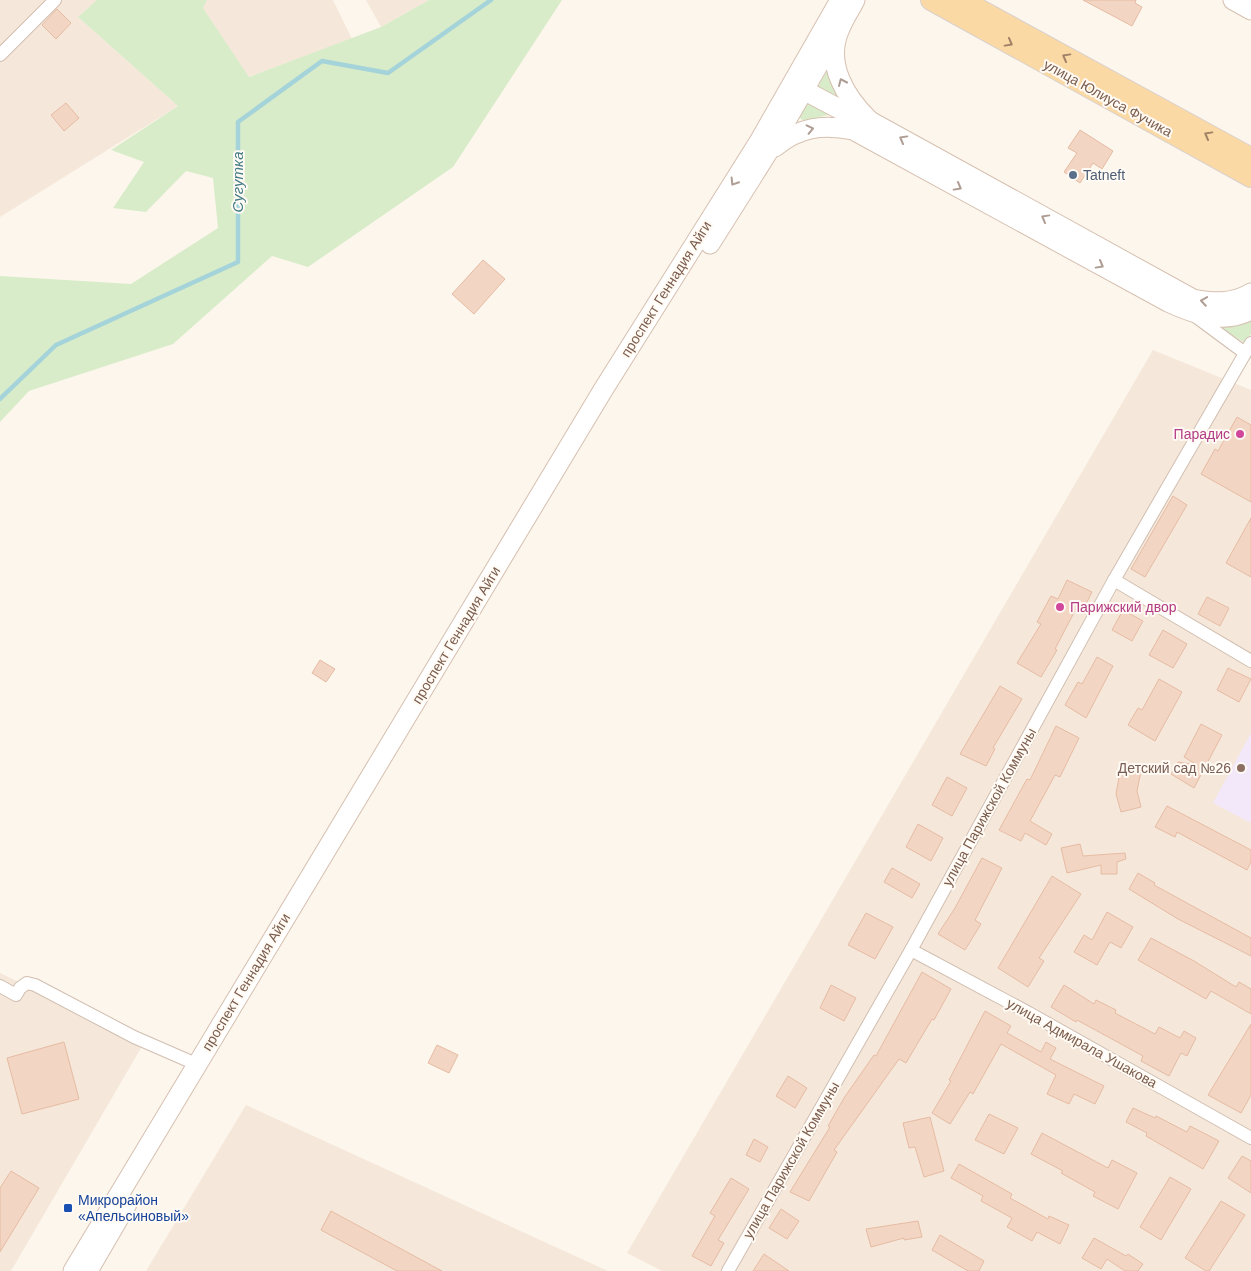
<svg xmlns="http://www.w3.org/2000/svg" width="1251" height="1271" font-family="Arial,sans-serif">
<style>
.residential{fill:#f5e8da}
.education{fill:#f3e8fa}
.green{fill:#d8ecc9}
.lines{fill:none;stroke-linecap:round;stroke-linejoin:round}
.stream{stroke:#a5d3da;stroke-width:4.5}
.building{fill:#f3d5c3;stroke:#e6bba3}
.street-casing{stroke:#d1beb0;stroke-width:14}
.secondary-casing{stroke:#d6c0b0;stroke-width:21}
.primary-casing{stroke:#dad1cd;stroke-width:22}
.street{stroke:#fff;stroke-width:12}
.secondary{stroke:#fff;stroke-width:19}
.primary{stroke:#fbd9a5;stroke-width:20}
.oneway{stroke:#a18267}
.oneway2{stroke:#af9d94}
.service-dot{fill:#5c6f8a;stroke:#fffaf3;stroke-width:2}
.hotel-dot{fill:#d1479c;stroke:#fffaf3;stroke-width:2}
.education-dot{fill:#8d6e63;stroke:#fffaf3;stroke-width:2}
.transit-dot{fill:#1a4fb4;stroke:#fffaf3;stroke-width:2}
.labels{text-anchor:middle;stroke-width:4;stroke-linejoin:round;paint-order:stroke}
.street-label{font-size:14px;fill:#7a5c4d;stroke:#fffaf3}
.service-label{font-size:14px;fill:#4e5e75;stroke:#fffaf3;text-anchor:start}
.hotel-label{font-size:14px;fill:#b23c85;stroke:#fffaf3;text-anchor:end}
.education-label{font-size:14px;fill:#785e54;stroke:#fffaf3;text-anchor:end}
.transit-label{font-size:14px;fill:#164399;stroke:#fffaf3;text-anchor:start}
.water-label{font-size:15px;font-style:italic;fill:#437c86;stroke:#fffaf3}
</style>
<rect width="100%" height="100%" fill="#fdf6ec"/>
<g class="residential">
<path d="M0,0H97L78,17L178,106L0,217Z"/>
<path d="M207,0H333L352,39L248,77L203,8Z"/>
<path d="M366,0H429L381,27Z"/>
<path d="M1153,350L1251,390V1271H662L627,1253Z"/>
<path d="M0,973L134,1037L141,1048L11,1271H0Z"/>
<path d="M246,1105L608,1271H146Z"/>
</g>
<path class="education" d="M1251,733V823L1213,803Z"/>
<g class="green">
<path d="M97,0H207L203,8L249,77L381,27L429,0H562L453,167L308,267L272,256L173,344L29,391L0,422V276L131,284L218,228L213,178L186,171L146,212L113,208L144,162L111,150L178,106L78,17Z"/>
<path d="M829,68L843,100L817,88Z"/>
<path d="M808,100L832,114L804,121L801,119L799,116Z"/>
<path d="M1251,317V334L1245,343L1220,328L1221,326Z"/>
</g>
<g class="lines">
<path class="stream" d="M0,399L56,345L238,262V122L322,61L388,73L491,0"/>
</g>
<g class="building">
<path d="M1083,0H1136L1135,3L1142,7L1132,26Z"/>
<path d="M57,9L71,23L56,39L42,25Z"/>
<path d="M66,103L79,118L64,131L51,115Z"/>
<path d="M1080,130L1113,151L1102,169L1093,163L1080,183L1064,172L1077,153L1068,148Z"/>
<path d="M483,260L505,279L474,314L452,294Z"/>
<path d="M1237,417L1251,425V502L1201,474L1215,449L1218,451Z"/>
<path d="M1173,496L1187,505L1145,577L1131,569Z"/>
<path d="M1251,518V577L1226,563Z"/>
<path d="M1067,580L1092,592L1085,606L1079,603L1055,649L1057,650L1041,677L1017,663L1041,624L1037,622L1051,596L1058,599Z"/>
<path d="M1207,597L1229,608L1220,626L1198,614Z"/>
<path d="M1123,610L1143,621L1132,641L1112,630Z"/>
<path d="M1163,630L1187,644L1173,668L1149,655Z"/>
<path d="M1097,657L1113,666L1086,718L1065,705L1078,682L1082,684Z"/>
<path d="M320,660L335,669L326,682L312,673Z"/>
<path d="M1228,668L1251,679L1239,702L1217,690Z"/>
<path d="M1159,679L1182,692L1155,741L1128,725L1138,708L1142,710Z"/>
<path d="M1000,686L1022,699L993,748L995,749L986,766L960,754Z"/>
<path d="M1201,724L1222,735L1194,788L1171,774L1178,762L1197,765L1184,757Z"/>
<path d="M1056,726L1079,738L1060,777L1055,775L1030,821L1052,834L1046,845L1025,833L1021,841L999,830L1027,779L1030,780Z"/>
<path d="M1122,761L1141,771L1137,791L1141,807L1121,812L1116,794Z"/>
<path d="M947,777L967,788L952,816L932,805Z"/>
<path d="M1167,806L1251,850V862L1247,870L1177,832L1175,837L1155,827Z"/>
<path d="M918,824L943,838L931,861L906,847Z"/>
<path d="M1080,844L1083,856L1125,853L1126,859L1117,862V874H1101V865L1067,873L1061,848Z"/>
<path d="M982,858L1002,868L975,920L981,924L965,950L938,934L955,908Z"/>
<path d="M892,868L920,884L912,898L884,882Z"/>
<path d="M1138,873L1155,883L1154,885L1251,938V956L1178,919L1129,889Z"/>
<path d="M1052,876L1081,894L1039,958L1044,961L1028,987L998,968Z"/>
<path d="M1107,912L1133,927L1121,948L1110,942L1097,965L1074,952L1084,935L1092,940Z"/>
<path d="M866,913L893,927L875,959L848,945Z"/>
<path d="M1151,938L1194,961L1236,987L1239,982L1251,989V1014L1211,991L1206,999L1138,960Z"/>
<path d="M922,972L951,989L934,1020L932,1019L906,1063L899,1059L834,1150L837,1152L809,1201L790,1192L830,1127L828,1126L844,1098L874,1055L876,1056Z"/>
<path d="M831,985L856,998L844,1021L820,1008Z"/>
<path d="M1064,985L1094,1004L1096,1000L1116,1010L1115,1013L1155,1034L1159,1027L1180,1038L1184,1031L1196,1038L1187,1056L1181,1053L1169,1076L1141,1061L1143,1056L1077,1020L1076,1022L1051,1007Z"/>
<path d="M985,1011L1011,1026L1007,1033L1041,1052L1046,1042L1056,1048L1050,1059L1104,1086L1095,1104L1074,1094L1069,1104L1047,1094L1056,1075L1001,1044L973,1094L970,1092L950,1124L932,1113L951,1081L949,1080Z"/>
<path d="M1251,1024V1095L1241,1113L1208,1095Z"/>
<path d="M64,1042L79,1099L22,1114L7,1058Z"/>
<path d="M437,1045L458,1055L449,1073L428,1063Z"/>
<path d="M788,1076L807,1088L795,1108L776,1096Z"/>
<path d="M1133,1108L1155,1118L1156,1116L1187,1132L1190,1126L1219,1141L1203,1169L1146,1136L1147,1133L1126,1122Z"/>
<path d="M989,1114L1018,1128L1004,1154L975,1140Z"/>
<path d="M930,1117L944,1171L924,1177L915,1147L909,1148L903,1123Z"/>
<path d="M1042,1133L1108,1168L1112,1160L1137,1173L1118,1209L1093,1196L1095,1192L1061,1173L1063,1171L1031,1154Z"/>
<path d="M754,1139L768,1147L760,1162L746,1155Z"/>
<path d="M1242,1156L1251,1161V1193L1228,1178Z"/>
<path d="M959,1164L1012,1194L1010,1198L1048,1219L1049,1216L1069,1225L1060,1244L1037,1232L1032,1241L1007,1227L1012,1218L981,1201L983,1196L951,1178Z"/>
<path d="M11,1171L39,1188L0,1252V1188Z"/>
<path d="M1170,1177L1191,1189L1161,1240L1140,1227Z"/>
<path d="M731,1178L749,1189L718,1240L724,1243L711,1266L692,1256L715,1216L710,1213Z"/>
<path d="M1221,1201L1245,1215L1209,1271H1206L1185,1258Z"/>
<path d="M781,1209L799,1221L787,1239L769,1228Z"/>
<path d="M331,1211L442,1271H397L321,1230Z"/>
<path d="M918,1221L922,1237L904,1240V1238L871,1247L866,1229Z"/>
<path d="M940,1235L984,1261L979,1271H968L932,1250Z"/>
<path d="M1094,1238L1126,1256L1128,1254L1143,1264L1138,1271H1125L1107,1259L1101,1269L1082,1258Z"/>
<path d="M764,1254L789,1271H753Z"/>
</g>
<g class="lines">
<g class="street-casing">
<g id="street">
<path d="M0,55L55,0"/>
<path d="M1195,316L1245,353"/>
<path d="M1114,580L1251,661"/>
<path d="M911,950L1029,1013L1251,1138"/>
<path d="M0,986L16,995L20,988L27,983L35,985L134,1037L196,1064"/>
<path d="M728,1271L911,950L1114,580L1251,343"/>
</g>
</g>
<g class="secondary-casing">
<g id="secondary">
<path d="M855,0C850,10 843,20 839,31C825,64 846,98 869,120"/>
<path d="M1233,0L1251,10"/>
<path d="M794,85L845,112L870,121L1193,299C1214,303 1232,304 1251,293"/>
<path d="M775,147C799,127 823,124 853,130L1168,302C1194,314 1223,325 1251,310"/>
<path d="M710,244L768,152L838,31"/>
<path d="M73,1271L603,390L760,140L840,0"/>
<path d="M88,1271L127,1204"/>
</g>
</g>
<g class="primary-casing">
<g id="primary">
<path d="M931,0L1251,177"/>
<path d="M962,0L1251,158"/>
</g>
</g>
<use href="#street" class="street"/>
<use href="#secondary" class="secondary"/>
<use href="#primary" class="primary"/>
</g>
<defs><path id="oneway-chevron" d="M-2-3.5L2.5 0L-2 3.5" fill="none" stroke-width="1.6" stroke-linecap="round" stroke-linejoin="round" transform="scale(1.25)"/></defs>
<g class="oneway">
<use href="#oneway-chevron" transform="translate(1009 43) rotate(29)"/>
<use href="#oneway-chevron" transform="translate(1066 57) rotate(-151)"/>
<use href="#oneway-chevron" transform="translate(1208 135) rotate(-151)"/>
</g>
<g class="oneway2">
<use href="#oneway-chevron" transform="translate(842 82) rotate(-114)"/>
<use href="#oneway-chevron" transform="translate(810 129) rotate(-13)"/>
<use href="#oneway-chevron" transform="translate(903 139) rotate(-151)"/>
<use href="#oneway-chevron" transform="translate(734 182) rotate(122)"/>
<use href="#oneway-chevron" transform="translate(958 187) rotate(29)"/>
<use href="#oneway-chevron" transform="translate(1045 218) rotate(-151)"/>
<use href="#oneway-chevron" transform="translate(1100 265) rotate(29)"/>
<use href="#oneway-chevron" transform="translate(1204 301) rotate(-171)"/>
</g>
<circle class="service-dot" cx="1073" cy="175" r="5"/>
<g class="hotel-dot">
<circle cx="1240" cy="434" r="5"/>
<circle cx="1060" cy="607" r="5"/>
</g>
<circle class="education-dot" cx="1241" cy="768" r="5"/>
<rect class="transit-dot" x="63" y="1203" width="10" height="10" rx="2.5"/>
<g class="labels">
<g class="street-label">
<text transform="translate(1108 98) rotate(29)" y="5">улица Юлиуса Фучика</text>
<text transform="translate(666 289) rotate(-58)" y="5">проспект Геннадия Айги</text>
<text transform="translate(456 635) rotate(-59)" y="5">проспект Геннадия Айги</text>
<text transform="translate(989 807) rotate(-61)" y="5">улица Парижской Коммуны</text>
<text transform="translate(246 982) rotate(-59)" y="5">проспект Геннадия Айги</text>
<text transform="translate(1082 1043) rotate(29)" y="5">улица Адмирала Ушакова</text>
<text transform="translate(791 1160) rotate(-60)" y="5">улица Парижской Коммуны</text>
</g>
<g class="service-label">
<text x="1083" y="180">Tatneft</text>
</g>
<g class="hotel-label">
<text x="1230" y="439">Парадис</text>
<text x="1070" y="612" text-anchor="start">Парижский двор</text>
</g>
<g class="education-label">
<text x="1231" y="773">Детский сад №26</text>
</g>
<g class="transit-label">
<text x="78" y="1205">Микрорайон<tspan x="78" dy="16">«Апельсиновый»</tspan></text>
</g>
<g class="water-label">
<text transform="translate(238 182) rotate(-90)" y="5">Сугутка</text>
</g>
</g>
</svg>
